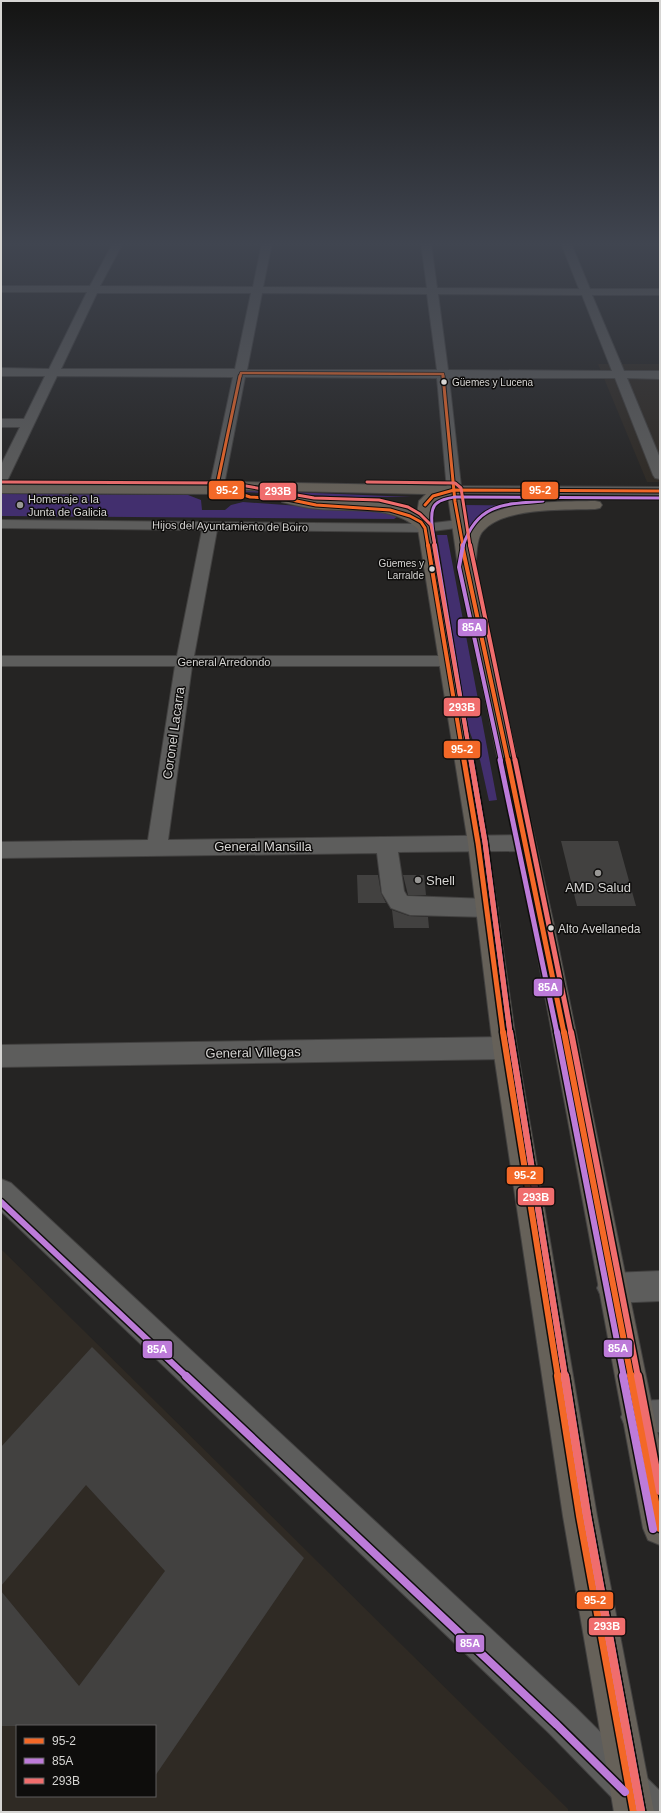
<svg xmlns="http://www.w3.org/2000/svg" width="661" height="1813" font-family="Arial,sans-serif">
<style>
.built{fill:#2f2a24;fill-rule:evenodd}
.green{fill:#422f6e}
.building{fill:#424140}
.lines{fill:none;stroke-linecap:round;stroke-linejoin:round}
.minor-casing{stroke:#424140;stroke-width:2}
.major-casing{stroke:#424140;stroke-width:2}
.minor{fill:#5d5d5c;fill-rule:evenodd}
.major{fill:#666159;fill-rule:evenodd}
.bus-1-far5-casing{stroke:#0e0d0c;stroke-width:4}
.bus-1-far4-casing{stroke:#0e0d0c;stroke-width:5}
.bus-1-far3-casing{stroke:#0e0d0c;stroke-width:6}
.bus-1-far2-casing{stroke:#0e0d0c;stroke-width:8}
.bus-1-far1-casing{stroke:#0e0d0c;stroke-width:9}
.bus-1-casing{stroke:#0e0d0c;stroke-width:11}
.bus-2-far4-casing{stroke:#0e0d0c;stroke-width:5}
.bus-2-far3-casing{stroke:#0e0d0c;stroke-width:6}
.bus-2-far2-casing{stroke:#0e0d0c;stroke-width:8}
.bus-2-far1-casing{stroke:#0e0d0c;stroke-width:9}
.bus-2-casing{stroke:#0e0d0c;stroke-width:11}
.bus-3-far4-casing{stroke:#0e0d0c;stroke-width:5}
.bus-3-far3-casing{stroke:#0e0d0c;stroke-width:6}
.bus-3-far2-casing{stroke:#0e0d0c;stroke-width:8}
.bus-3-far1-casing{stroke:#0e0d0c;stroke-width:9}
.bus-3-casing{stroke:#0e0d0c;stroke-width:11}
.bus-1-far5{stroke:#f36827;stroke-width:2.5}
.bus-1-far4{stroke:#f36827;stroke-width:3}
.bus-1-far3{stroke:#f36827;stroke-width:4}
.bus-1-far2{stroke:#f36827;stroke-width:5}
.bus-1-far1{stroke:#f36827;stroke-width:6}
.bus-1{stroke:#f36827;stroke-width:8}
.bus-2-far4{stroke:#bd7bd9;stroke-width:3}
.bus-2-far3{stroke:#bd7bd9;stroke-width:4}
.bus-2-far2{stroke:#bd7bd9;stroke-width:5}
.bus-2-far1{stroke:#bd7bd9;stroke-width:6}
.bus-2{stroke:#bd7bd9;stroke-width:8}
.bus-3-far4{stroke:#f06d6d;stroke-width:3}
.bus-3-far3{stroke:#f06d6d;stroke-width:4}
.bus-3-far2{stroke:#f06d6d;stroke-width:5}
.bus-3-far1{stroke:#f06d6d;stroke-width:6}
.bus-3{stroke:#f06d6d;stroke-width:8}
.bus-dot{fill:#d6d5d3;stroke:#0e0d0c;stroke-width:1.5}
.poi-dot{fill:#989795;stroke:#0e0d0c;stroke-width:1.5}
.labels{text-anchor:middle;stroke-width:3;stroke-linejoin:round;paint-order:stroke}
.far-bus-label{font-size:10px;fill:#d6d5d3;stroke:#0e0d0c;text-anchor:start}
.far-poi-label{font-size:11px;fill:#d6d5d3;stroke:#0e0d0c;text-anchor:start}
.far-street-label{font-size:11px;fill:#d6d5d3;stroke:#0e0d0c}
.bus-label{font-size:12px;fill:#d6d5d3;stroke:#0e0d0c;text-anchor:start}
.street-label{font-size:13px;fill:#d6d5d3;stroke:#0e0d0c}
.poi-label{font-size:13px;fill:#d6d5d3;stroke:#0e0d0c;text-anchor:start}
.line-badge{stroke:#0e0d0c;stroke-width:1.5}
.badge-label{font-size:11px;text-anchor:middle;font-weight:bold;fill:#fff}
</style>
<rect width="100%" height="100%" fill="#252423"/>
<g class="built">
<path d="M598,364H660V482H647Z"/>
<path d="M1,1249L568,1809V1812H1ZM17,1726H155V1796H17Z"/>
</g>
<g class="green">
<path d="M244,490L412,497H355L242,492Z"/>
<path d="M1,494L188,495L201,500L202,510H225L231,505L243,502L384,512L397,517L394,519L6,516H1Z"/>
<path d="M465,496H638V497L465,498Z"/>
<path d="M463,505L543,506L494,512L477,521L470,530Z"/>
<path d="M437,535H447L497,800L489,801L480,760L468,727Z"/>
</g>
<g class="building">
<path d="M561,841H618L636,906H577Z"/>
<path d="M357,875H378L381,893L386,903H358Z"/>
<path d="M403,875H424L426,895H408Z"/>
<path d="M392,910L409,916L428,917L429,928H394Z"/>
<path d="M92,1347L304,1558L155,1776V1726H1V1591L79,1686L165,1571L86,1485L1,1586V1447Z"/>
</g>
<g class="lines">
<g class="minor-casing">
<g id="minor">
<path d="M113,243H123L100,286L253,287L262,243H272L263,287L427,288L421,243H431L437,288L579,289L561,243H571L590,289H660V295H592L624,371H660V379L627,378L660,458V479L655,478L653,475L615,378H449L461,486L660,487V495L449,493L447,490L437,378L245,377L223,490L221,493H211L209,490L233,377L57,376L8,479L6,482L1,483V465L20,427H1V419H24L45,376H1V368L49,369L87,292H1V286H90ZM97,293H251L235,369H61ZM262,293L427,294L437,370H247ZM438,294L582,295L612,371L448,370Z"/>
<path d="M1,520L425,524L459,520L464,521L466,524L464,527L425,532L217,530L194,656H448L454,657L457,661L454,665L448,666H192L168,840L525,835L532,838L535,843L532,848L525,851L398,852L404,891L407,896L487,899L495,902L498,908L495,914L487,917L410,915L391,908L382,893L377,853L1,858V842L148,840L175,666H1V656H177L202,530L1,528Z"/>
<path d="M505,1037L514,1040L517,1048L514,1056L505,1059L1,1067V1045Z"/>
<path d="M1,1179L11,1183L575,1707L660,1791V1812H626L549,1733L1,1211Z"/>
<path d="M660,1271V1301L612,1303L602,1298L597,1288L602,1278L612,1273Z"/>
<path d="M660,1400V1432L637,1433L626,1428L621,1417L626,1406L637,1401Z"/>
</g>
</g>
<g class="major-casing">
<path id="major" d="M244,482L454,486L459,487L461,490L468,531C489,499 561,502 595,501L600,502L602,505L600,508L595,509C566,510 505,507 484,530C477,536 477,550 476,559L473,562L554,925L660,1445V1545L648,1540L643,1528L532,925L458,566L448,496C427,500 431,511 432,528L488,843L517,1048L597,1516L654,1812H614L563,1516L493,1048L468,843L418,529C392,504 351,512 318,509C306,508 294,505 282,502L280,499L282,496L287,495C329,505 377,494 417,514L419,501L426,494L244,490L228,494L1,493V485L228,486Z"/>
</g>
<use href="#minor" class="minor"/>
<use href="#major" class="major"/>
<g class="bus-1-far5-casing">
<path id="bus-1-far5" d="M240,377L241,373L443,374V377"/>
</g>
<g class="bus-1-far4-casing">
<g id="bus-1-far4">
<path d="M240,376L216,490H228L250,497L287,499L316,505L390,510L410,516L421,522L425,528L428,546"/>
<path d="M443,376L455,502L463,546"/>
<path d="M425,505L433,496L454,490L660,491"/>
</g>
</g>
<g class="bus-1-far3-casing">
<g id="bus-1-far3">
<path d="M428,545L464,761"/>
<path d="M462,545L508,761"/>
</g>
</g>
<g class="bus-1-far2-casing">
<g id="bus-1-far2">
<path d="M464,760L478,843L503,1033"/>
<path d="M508,760L564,1033"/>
</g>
</g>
<g class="bus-1-far1-casing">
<g id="bus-1-far1">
<path d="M503,1032L558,1377"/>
<path d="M564,1032L631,1377"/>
</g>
</g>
<g class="bus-1-casing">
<g id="bus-1">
<path d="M558,1376L580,1516L634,1812"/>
<path d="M631,1376L660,1528"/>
</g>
</g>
<g class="bus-2-far4-casing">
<g id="bus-2-far4">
<path d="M435,546C434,536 427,509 437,503C442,499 449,498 455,497L660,498"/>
<path d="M463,546C477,504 503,504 543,501"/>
</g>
</g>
<g class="bus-2-far3-casing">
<g id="bus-2-far3">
<path d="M435,545L471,761"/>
<path d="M463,545L459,567L501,761"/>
</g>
</g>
<g class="bus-2-far2-casing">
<g id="bus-2-far2">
<path d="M471,760L485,842L510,1033"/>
<path d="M500,760L557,1033"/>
</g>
</g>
<g class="bus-2-far1-casing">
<g id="bus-2-far1">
<path d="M510,1032L565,1377"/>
<path d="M557,1032L624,1377"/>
<path d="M1,1202L187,1377"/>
</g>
</g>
<g class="bus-2-casing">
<g id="bus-2">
<path d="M186,1376L557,1725L625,1792"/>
<path d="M565,1376L587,1515L641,1811"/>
<path d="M623,1376L653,1529"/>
</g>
</g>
<g class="bus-3-far4-casing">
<g id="bus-3-far4">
<path d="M1,482L229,483L314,498L379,500L408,507L420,514L431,525L435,546"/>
<path d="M367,482L455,483L461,488L470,546"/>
</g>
</g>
<g class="bus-3-far3-casing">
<g id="bus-3-far3">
<path d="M434,545L471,761"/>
<path d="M470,545L515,761"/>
</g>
</g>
<g class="bus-3-far2-casing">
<g id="bus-3-far2">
<path d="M471,760L485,842L510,1033"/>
<path d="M515,760L571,1033"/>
</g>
</g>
<g class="bus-3-far1-casing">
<g id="bus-3-far1">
<path d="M510,1032L565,1377"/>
<path d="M571,1032L638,1377"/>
</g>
</g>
<g class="bus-3-casing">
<g id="bus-3">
<path d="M565,1376L587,1515L641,1811"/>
<path d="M638,1376L660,1491"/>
</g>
</g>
<use href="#bus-1-far5" class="bus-1-far5"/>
<use href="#bus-1-far4" class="bus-1-far4"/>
<use href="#bus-1-far3" class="bus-1-far3"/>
<use href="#bus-1-far2" class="bus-1-far2"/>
<use href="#bus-1-far1" class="bus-1-far1"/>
<use href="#bus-1" class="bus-1"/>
<use href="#bus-2-far4" class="bus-2-far4"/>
<use href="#bus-2-far3" class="bus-2-far3"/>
<use href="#bus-2-far2" class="bus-2-far2"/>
<use href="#bus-2-far1" class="bus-2-far1"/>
<use href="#bus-2" class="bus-2"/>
<use href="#bus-3-far4" class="bus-3-far4"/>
<use href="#bus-3-far3" class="bus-3-far3"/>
<use href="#bus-3-far2" class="bus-3-far2"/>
<use href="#bus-3-far1" class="bus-3-far1"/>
<use href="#bus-3" class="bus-3"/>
</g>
<linearGradient id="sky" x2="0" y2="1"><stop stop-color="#141413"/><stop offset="0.49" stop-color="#404550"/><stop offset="1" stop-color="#404550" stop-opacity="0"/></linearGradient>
<rect width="661" height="497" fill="url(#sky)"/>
<g class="bus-dot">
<circle cx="444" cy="382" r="3.5"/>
<circle cx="432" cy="569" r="3.5"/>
<circle cx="551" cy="928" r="3.5"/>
</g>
<g class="poi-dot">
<circle cx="20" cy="505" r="4"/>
<circle cx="598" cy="873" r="4"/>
<circle cx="418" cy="880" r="4"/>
</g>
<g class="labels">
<g class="far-bus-label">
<text x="452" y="386">Güemes y Lucena</text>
<text x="424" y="567" text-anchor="end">Güemes y<tspan x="424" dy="12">Larralde</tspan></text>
</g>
<g class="far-poi-label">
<text x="28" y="503">Homenaje a la<tspan x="28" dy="13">Junta de Galicia</tspan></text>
</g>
<g class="far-street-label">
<text transform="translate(230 526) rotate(1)" y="4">Hijos del Ayuntamiento de Boiro</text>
<text x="224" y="666">General Arredondo</text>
</g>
<g class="bus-label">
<text x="558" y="933">Alto Avellaneda</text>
</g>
<g class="street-label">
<text transform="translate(173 733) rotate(-82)" y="5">Coronel Lacarra</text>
<text x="263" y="851">General Mansilla</text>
<text transform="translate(253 1052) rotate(-1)" y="5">General Villegas</text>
</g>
<g class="poi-label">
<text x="426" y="885">Shell</text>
<text x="598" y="892" text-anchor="middle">AMD Salud</text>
</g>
</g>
<g class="line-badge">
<rect x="208" y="480" width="37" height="20" rx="4" fill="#f36827"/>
<rect x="521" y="481" width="38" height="19" rx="4" fill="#f36827"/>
<rect x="259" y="482" width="38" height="19" rx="4" fill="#f06d6d"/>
<rect x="457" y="618" width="30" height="19" rx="4" fill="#bd7bd9"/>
<rect x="443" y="697" width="38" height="20" rx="4" fill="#f06d6d"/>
<rect x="443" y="740" width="38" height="19" rx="4" fill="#f36827"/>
<rect x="533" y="978" width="30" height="19" rx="4" fill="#bd7bd9"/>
<rect x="506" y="1166" width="38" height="19" rx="4" fill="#f36827"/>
<rect x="517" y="1187" width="38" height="19" rx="4" fill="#f06d6d"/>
<rect x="603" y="1339" width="30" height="19" rx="4" fill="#bd7bd9"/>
<rect x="142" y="1340" width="31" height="19" rx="4" fill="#bd7bd9"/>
<rect x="576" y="1591" width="38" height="19" rx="4" fill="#f36827"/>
<rect x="588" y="1617" width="38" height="19" rx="4" fill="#f06d6d"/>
<rect x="455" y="1634" width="30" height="19" rx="4" fill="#bd7bd9"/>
</g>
<g class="badge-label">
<text x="227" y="494">95-2</text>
<text x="540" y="494">95-2</text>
<text x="278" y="495">293B</text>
<text x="472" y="631">85A</text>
<text x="462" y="711">293B</text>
<text x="462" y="753">95-2</text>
<text x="548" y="991">85A</text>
<text x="525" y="1179">95-2</text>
<text x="536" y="1201">293B</text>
<text x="618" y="1352">85A</text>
<text x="157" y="1353">85A</text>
<text x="595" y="1604">95-2</text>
<text x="607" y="1630">293B</text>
<text x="470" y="1647">85A</text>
</g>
<rect width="661" height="1813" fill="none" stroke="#d6d5d3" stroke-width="4"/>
<rect x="16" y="1725" width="140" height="72" fill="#0e0d0c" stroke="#5e5d5c"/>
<rect x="24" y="1738" width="20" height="6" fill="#f36827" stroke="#5e5d5c"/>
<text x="52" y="1745" font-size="12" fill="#d6d5d3">95-2</text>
<rect x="24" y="1758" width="20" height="6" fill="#bd7bd9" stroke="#5e5d5c"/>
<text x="52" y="1765" font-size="12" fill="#d6d5d3">85A</text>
<rect x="24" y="1778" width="20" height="6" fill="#f06d6d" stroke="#5e5d5c"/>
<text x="52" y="1785" font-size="12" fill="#d6d5d3">293B</text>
</svg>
